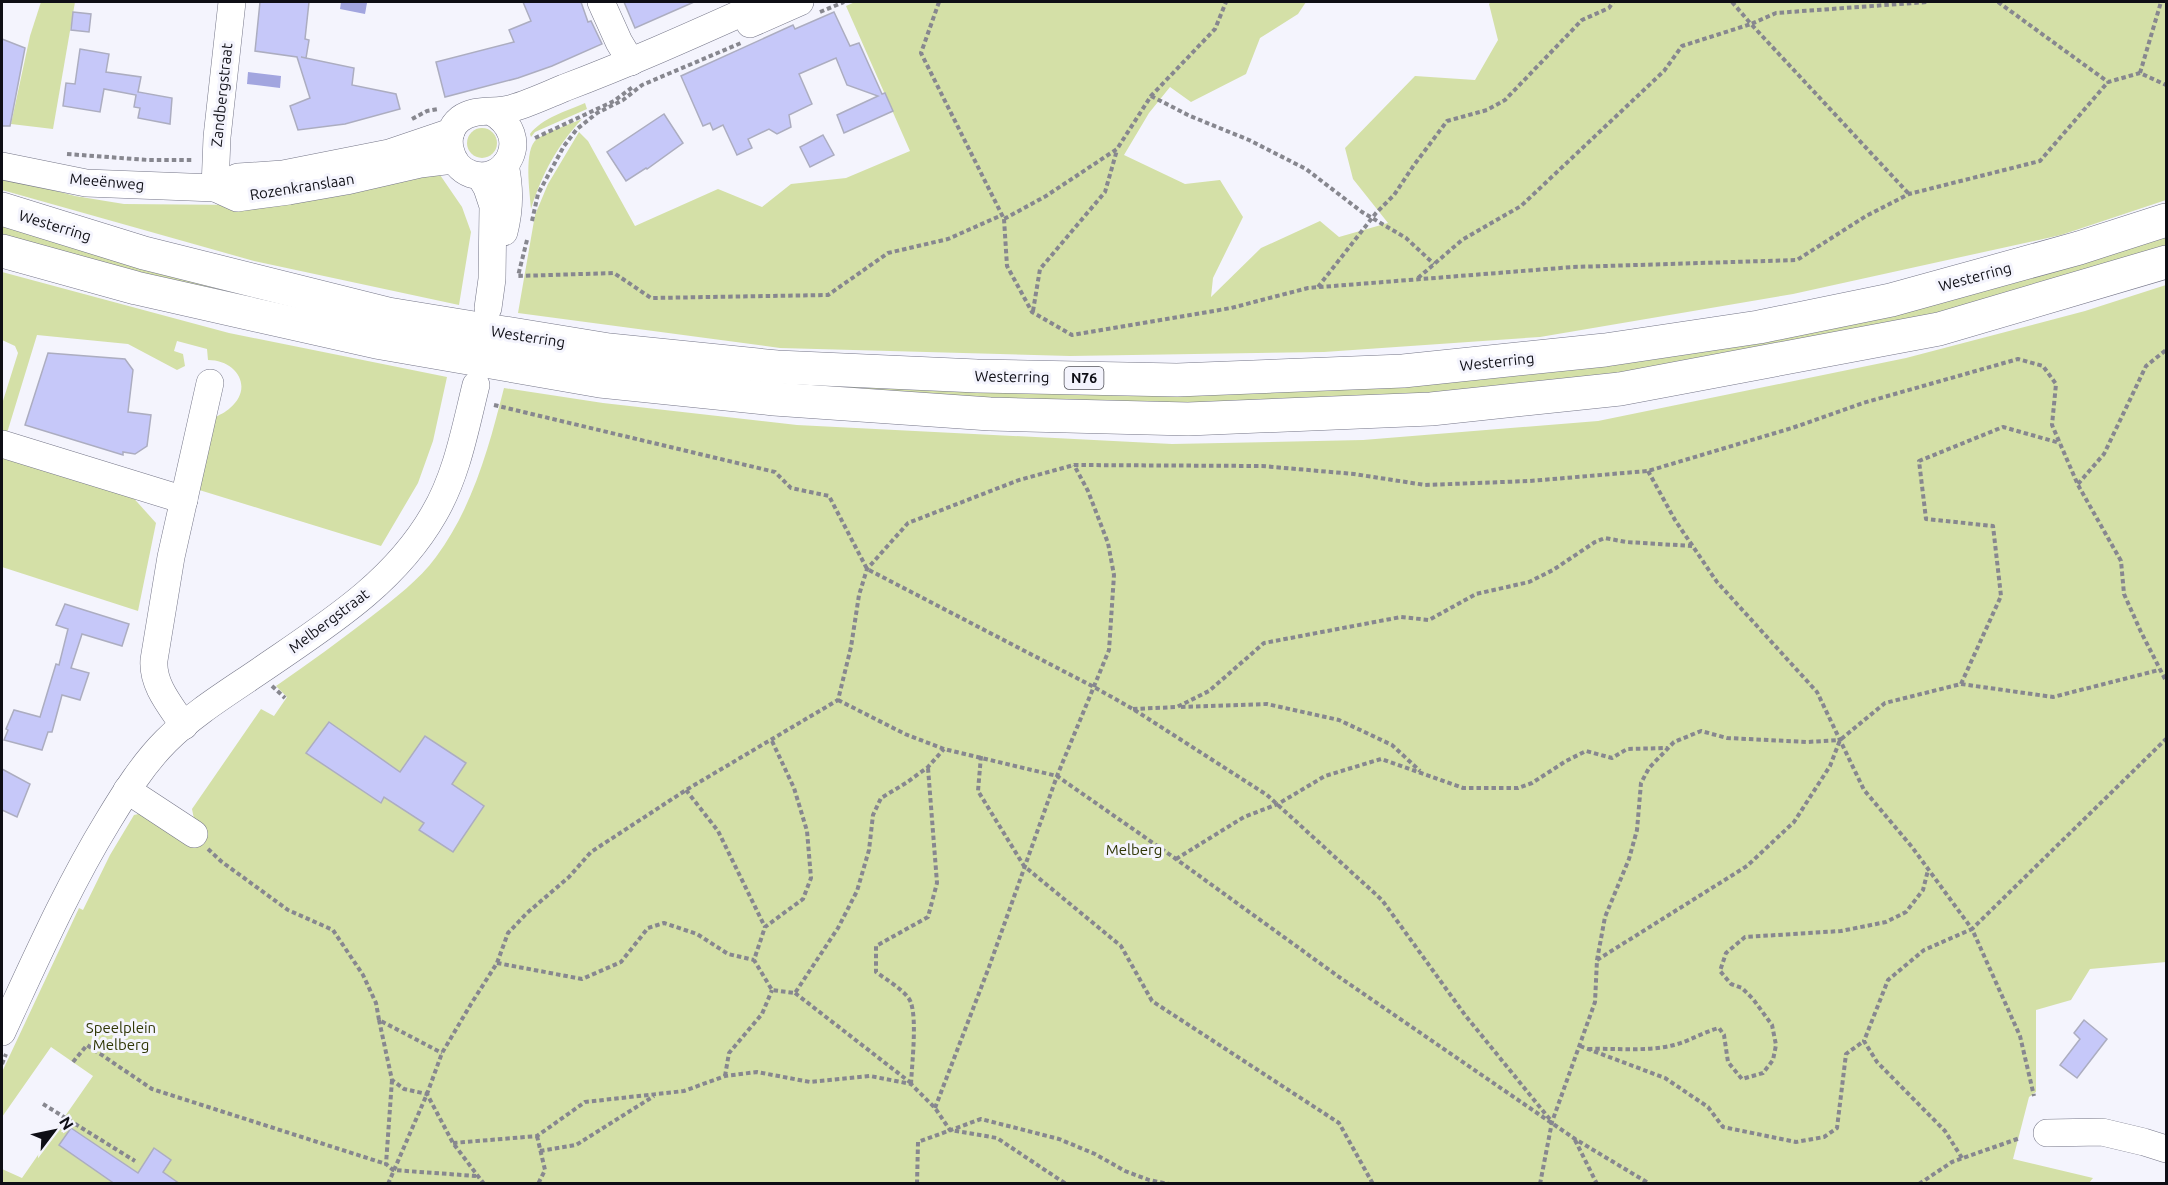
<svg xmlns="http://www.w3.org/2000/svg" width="2168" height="1185" font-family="Ubuntu,sans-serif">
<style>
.green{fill:#d4e0a7}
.water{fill:#a2a5df}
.building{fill:#c6c8f9;stroke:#acadc0;stroke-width:1.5}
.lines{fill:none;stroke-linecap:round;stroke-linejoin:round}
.minor-casing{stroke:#757688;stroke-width:28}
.highway-casing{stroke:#757688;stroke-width:34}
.path{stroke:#87878f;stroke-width:4;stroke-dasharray:4.5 3;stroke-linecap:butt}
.minor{stroke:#fff;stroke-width:27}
.highway{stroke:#fff;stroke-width:33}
.labels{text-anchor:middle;stroke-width:6;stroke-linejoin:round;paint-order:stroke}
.shield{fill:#f4f4fd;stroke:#53535b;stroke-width:1.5}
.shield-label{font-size:14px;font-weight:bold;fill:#0e0e15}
.street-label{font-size:15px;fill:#0e0e15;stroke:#f4f4fd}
.park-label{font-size:15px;fill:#2f3605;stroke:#f4f4fd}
</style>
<rect width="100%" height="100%" fill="#f4f4fd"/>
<g class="green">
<path d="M41,2H75L53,129L11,124L30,36Z"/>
<path d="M855,2H1306L1298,14L1260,38L1246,74L1191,102L1170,87L1149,113L1124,155L1185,184L1220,180L1243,217L1213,278L1211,297L1261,248L1320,221L1339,237L1388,223L1353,179L1345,148L1415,76L1475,80L1498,40L1489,4L1491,2H2166V200L2061,235L1793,294L1540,337L1324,352L1070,356L780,348L518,313L535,215L548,184L579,132L588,141L635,226L718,189L762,207L791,184L846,178L910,151L846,6Z"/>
<path d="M585,103L587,109L535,132L531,137L530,134C542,118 567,111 585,103Z"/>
<path d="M582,119C557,146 542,174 531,209C530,193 523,149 537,139C550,130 568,125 582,119Z"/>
<circle cx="482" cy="143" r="15"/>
<path d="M438,172L462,207L471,232L459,305L254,261L2,190V176L75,196L124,204L239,205Z"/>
<path d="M2,223L325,313L263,305L2,237Z"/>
<path d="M2166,233V248L1941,313L1641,372L1399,399L1183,406L905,399L510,350L1407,384Z"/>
<path d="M2,272L229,333L447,377L433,441L418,483L381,546L196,489L214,418C219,415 226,412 230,408C254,388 237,360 208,360L207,349L177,341L174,351L183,354L185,366L177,370L128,344L37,335L7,433L2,432V404L18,353L15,346L2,340Z"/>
<path d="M2166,285V962L2090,969L2071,1000L2036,1010V1092L2029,1097L2013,1159L2093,1178L2089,1183H2V1169L22,1178L93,1076L51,1047L2,1117V1072L79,908L83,910L110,855L134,815L143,813L199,844L192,809L261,709L274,716L287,697L276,686C309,663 341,640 372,616C395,598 419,580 436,557C473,507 489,447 504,388L603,403L797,425L1172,444L1363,440L1598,421L1906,358L2085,311Z"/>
<path d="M2,458L129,493L156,523L138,611L2,567Z"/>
</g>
<g class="water">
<path d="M341,2L367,3L365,14L340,9Z"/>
<path d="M248,72L281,76L280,88L247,84Z"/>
</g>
<g class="building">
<path d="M260,2H309L305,39L309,40L306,58L301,57L354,68L352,85L396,94L400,109L345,124L298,130L290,106L310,98L297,57L255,51Z"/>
<path d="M523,2H581L588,22L591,21L602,44L552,66L518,78L445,97L436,62L514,42L509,30L531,21Z"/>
<path d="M624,2H694L635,28Z"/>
<path d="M73,12L91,14L89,32L71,30Z"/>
<path d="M834,12L850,46L859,43L882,94L885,93L893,111L844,133L837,115L878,96L847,85L836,58L799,74L812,104L789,115L791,127L777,134L769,129L748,139L752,148L737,155L723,125L713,130L710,123L703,126L681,76L793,25L795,29Z"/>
<path d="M2,39L25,48L10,126H2Z"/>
<path d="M80,49L109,54L106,72L141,77L138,92L172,98L170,124L138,118L140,108L134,107L136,95L104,89L100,112L63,106L66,83L75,84Z"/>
<path d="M664,114L683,143L647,169L646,168L626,181L607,152Z"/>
<path d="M823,135L834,155L810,167L800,147Z"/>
<path d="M48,353L125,359L133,370L128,412L151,415L147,446L135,454L123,452V455L25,425Z"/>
<path d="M65,604L129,624L122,646L82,634L71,668L89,673L80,700L62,695L52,732H48L42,750L4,740L8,730L6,729L14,710L40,717L56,664L59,665L68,629L56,625Z"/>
<path d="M329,722L400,772L425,736L466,763L452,784L484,806L453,852L419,830L424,823L384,797L381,803L306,753Z"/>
<path d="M2,769L30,784L17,817L2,810Z"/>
<path d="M2084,1020L2107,1039L2077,1078L2060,1065L2080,1039L2074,1033Z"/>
<path d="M71,1128L138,1173L154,1148L171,1160L163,1172L180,1184H115L59,1145Z"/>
</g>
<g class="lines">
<g class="minor-casing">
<g id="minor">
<path d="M601,2L619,42L631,62"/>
<path d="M750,24L800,2"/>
<path d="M492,112C534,137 505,186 471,174C449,166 441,134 460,119C476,107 495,114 513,108C530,103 547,95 564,88C633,62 699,32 766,2"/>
<path d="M2,166L86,183L215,188L237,198L289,191L346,181L420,164L453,160"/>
<path d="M480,176L487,188L493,206L492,279L488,308"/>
<path d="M215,188L238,177L283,174L389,153L451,132"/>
<path d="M215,188L217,137L232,2"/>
<path d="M504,232C510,209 510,187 505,165"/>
<path d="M2,444L184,500"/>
<path d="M184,726C171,706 152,685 154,660L171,557L210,383"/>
<path d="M127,790L194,834"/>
<path d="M2,1032C35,961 67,888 108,821C125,793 143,764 166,741C194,713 229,692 261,670C325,626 394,584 434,514C457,475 465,429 476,385"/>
<path d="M2047,1133L2102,1132L2144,1142L2166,1149"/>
</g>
</g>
<g class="highway-casing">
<g id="highway">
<path d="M2,209L144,253L388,314L609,350L777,367L977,376L1177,380L1403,371L1605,350L1759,327L1891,300L2079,248L2166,220"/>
<path d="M2,251L136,288L376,342L600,381L774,399L990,414L1188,419L1431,409L1620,389L1939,329L2166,262"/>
</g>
</g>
<g class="path">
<path d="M939,2L921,53L1004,219L1046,196L1117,149L1151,96L1215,29L1226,2"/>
<path d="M1732,2L1751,24L1776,13L1927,2"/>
<path d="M1998,2L2108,82L2140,73L2166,85"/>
<path d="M820,12L844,2"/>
<path d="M2140,73L2161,2"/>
<path d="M1151,96L1190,116L1249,140L1306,169L1362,212L1406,238L1434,264"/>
<path d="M412,119L427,111L438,109"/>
<path d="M535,138L614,101L634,86"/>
<path d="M67,154L148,160H194"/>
<path d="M1004,219L1007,266L1032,312L1072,335L1231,308L1308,288L1573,267L1797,260L1866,216L1909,194L2040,161L2108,82"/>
<path d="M532,221L538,194L564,146L577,129L597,113L623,100L642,85L741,43"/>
<path d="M527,240L518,276L614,273L651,298L828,295L888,253L948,239L1002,215"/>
<path d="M1418,278L1462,240L1521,206L1664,71L1682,46L1751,24L1909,194"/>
<path d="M1318,287L1376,213L1394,195L1414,165L1447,121L1487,110L1505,100L1582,20L1609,8L1613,2"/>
<path d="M1033,311L1040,269L1105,192L1117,150"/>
<path d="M494,405L775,472L791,488L829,496L867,569L1094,687L1133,709L1267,795L1382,900L1465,1015L1552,1122"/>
<path d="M1648,471L1675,520L1717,582L1817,692L1864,790L1912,847L1972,929L2166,739"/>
<path d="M2078,484L2104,454L2146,366L2166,350"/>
<path d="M1961,684L2001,596L1993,526L1926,519L1919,461L2003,427L2060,443"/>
<path d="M272,686L285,698"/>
<path d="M838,700L905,734L944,749L1057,776L1176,859L1339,977L1575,1139L1650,1184"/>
<path d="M1181,707L1267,704L1339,720L1392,745L1420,771"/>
<path d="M1133,709L1177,707L1209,691L1264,643L1401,617L1429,620L1476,594L1529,582L1553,570L1595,542L1605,538L1626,542L1692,546"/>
<path d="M772,741L794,788L807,831L811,878L803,899L765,927L754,960L772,990L795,993L838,928L857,891L869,850L873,815L881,798L906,783L928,767L944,749"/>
<path d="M981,756L978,791L1024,866L1121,946L1152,1001L1339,1123L1373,1184"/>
<path d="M686,790L718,831L765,927"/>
<path d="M208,849L222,862L288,910L333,930L363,975L376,1003L379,1020L442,1053"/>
<path d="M1176,859L1244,817L1278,804L1325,776L1381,759L1463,788H1518L1532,783L1566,761L1586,751L1612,758L1627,749L1667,748"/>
<path d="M1597,960L1747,866L1794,822L1830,766L1840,740L1885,703L1961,684L2053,697L2159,670"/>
<path d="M497,963L582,979L621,962L648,928L664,923L697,934L728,954L754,960"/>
<path d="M795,993L911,1083"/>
<path d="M379,1020L392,1080L404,1089L427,1094L453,1143L484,1184"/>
<path d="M1580,1046L1665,1078L1708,1107L1723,1127L1796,1142L1824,1137L1837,1128L1846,1054L1864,1041"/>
<path d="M1588,1049C1615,1048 1647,1052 1674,1045C1690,1041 1703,1032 1719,1028L1724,1035L1728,1062L1742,1079L1763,1073L1773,1060L1776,1045L1772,1025L1753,999L1742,988L1731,984L1720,971L1726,953L1745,937L1841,931L1886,922L1906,912L1923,890L1928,870"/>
<path d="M73,1062L87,1045L152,1089L386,1164"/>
<path d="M2,1064L6,1054"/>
<path d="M725,1076L729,1053L762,1014L772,990"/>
<path d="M392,1080L386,1164L393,1170L476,1176"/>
<path d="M911,1084C912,1063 917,1021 911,1003C908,992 885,979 876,972V946L928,917L937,883L928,768"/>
<path d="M43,1104L135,1161"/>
<path d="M935,1108L989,967L1057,776L1109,650L1114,575L1108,543L1088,491L1074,465"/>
<path d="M537,1136L545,1170L538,1184"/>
<path d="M1575,1140L1597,1184"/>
<path d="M453,1143L537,1136L585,1102L684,1091L725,1076L757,1072L810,1082L870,1076L911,1084L935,1108L950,1130L997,1138L1066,1184"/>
<path d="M540,1151L576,1145L654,1096"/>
<path d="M1962,1158L1945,1131L1877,1062L1864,1041L1888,980L1924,950L1972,929L2020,1036L2034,1096"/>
<path d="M388,1184L427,1094L442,1053L471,1004L497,963L508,933L527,913L569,877L591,852L686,790L838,700L851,647L859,595L867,569L908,523L1019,480L1074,465L1262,466L1354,474L1425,485L1529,481L1648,471L1792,428L1863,403L2018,359L2043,366L2056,384L2052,425L2078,485L2121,561L2124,594L2141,632L2166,681"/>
<path d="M917,1184L918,1142L981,1119L1059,1139L1095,1154L1125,1171L1149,1180L1169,1184"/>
<path d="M1540,1184L1552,1122L1595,1002L1597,960L1605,917L1629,859L1637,830L1641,783L1649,768L1674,742L1701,731L1727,738L1807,742L1840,740"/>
<path d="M1919,1184L1952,1162L2020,1138"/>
</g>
<use href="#minor" class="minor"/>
<use href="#highway" class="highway"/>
</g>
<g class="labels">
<rect class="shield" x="1064.5" y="367" width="39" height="22" rx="4.5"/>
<g class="shield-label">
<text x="1084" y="383">N76</text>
</g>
<g class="street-label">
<text transform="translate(222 95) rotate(-84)" y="5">Zandbergstraat</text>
<text transform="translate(107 182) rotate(5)" y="5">Meeënweg</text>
<text transform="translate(302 187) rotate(-9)" y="5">Rozenkranslaan</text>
<text transform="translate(55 226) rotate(17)" y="5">Westerring</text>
<text transform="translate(1975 277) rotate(-15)" y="5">Westerring</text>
<text transform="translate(528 337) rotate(9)" y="5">Westerring</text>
<text transform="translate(1497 362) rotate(-6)" y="5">Westerring</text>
<text transform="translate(1012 377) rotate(1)" y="5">Westerring</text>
<text transform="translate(329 621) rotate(-37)" y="5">Melbergstraat</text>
</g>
<g class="park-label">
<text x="1134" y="855">Melberg</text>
<text x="121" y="1033">Speelplein<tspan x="121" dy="17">Melberg</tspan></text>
</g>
</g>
<rect width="2168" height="1185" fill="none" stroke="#0e0e15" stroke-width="6"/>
<g transform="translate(54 1131) rotate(58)" stroke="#f4f4fd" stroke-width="4.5" paint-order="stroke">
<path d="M0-4.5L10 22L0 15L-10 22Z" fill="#0e0e15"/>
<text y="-9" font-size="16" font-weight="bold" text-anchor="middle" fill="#0e0e15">N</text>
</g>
</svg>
